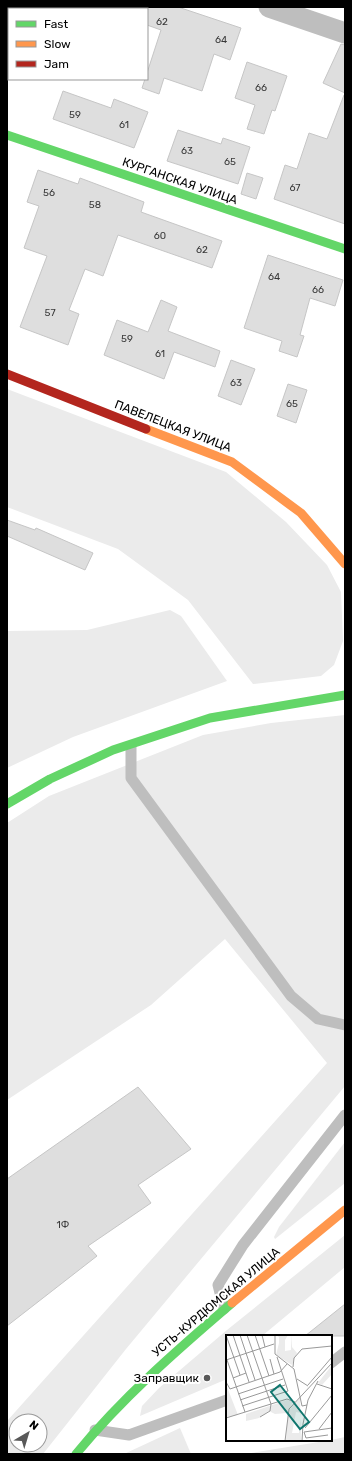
<svg xmlns="http://www.w3.org/2000/svg" width="352" height="1461" font-family="Rubik,sans-serif">
<style>
.green{fill:#ebebeb;fill-rule:evenodd}
.building{fill:#dedede;stroke:#c6c6c6}
.lines{fill:none;stroke-linecap:round;stroke-linejoin:round}
.lane{stroke:#bebebe;stroke-width:11}
.street{stroke:#bebebe;stroke-width:21}
.fast{stroke:#63d668;stroke-width:9}
.slow{stroke:#ff974d;stroke-width:9}
.jam{stroke:#b3261e;stroke-width:9}
.poi-dot{fill:#595959;stroke:#fff;stroke-width:1.5}
.labels{text-anchor:middle;stroke-width:4;stroke-linejoin:round;paint-order:stroke}
.number-label{font-size:10px;fill:#383838}
.street-label{font-size:12px;fill:#000;stroke:#fff}
.poi-label{font-size:12px;fill:#000;stroke:#fff;text-anchor:end}
.inset-road{fill:none;stroke:#999;stroke-width:1}
.view{fill:#0f766e;fill-opacity:0.15;stroke:#0f766e;stroke-width:2}
.inset-edge{fill:none;stroke:#000;stroke-width:2}
</style>
<rect width="100%" height="100%" fill="#fff"/>
<g class="green">
<path d="M7,389L226,472L286,522L327,565L341,592L343,641L334,665L321,676L253,684L188,600L118,549L7,507Z"/>
<path d="M170,610L181,616L227,681L73,737L7,768V631L87,630Z"/>
<path d="M345,715V1086L126,1349L43,1454H7V1421L327,1063L225,939L151,1005L7,1100V823L49,796L203,735L271,723ZM16,1421H40V1445H16Z"/>
<path d="M345,1142V1183L275,1239L274,1237L279,1227Z"/>
<path d="M345,1235V1267L262,1336H227V1379L140,1416L142,1406L159,1388L227,1330Z"/>
<path d="M180,1428L191,1454H124Z"/>
<path d="M345,1437V1454H245L331,1440Z"/>
</g>
<g class="building">
<path d="M147,7H178L241,28L230,60L214,54L202,91L164,78L159,94L142,88L145,79H147V73L161,30L147,25Z"/>
<path d="M341,44L345,45V93L323,83Z"/>
<path d="M247,62L287,76L275,111L272,110L264,134L247,129L255,105L235,98Z"/>
<path d="M63,91L111,108L114,99L148,112L134,148L53,119Z"/>
<path d="M344,95L345,96V224L274,199L285,165L297,169L309,133L327,139Z"/>
<path d="M178,130L221,144L223,138L250,147L238,184L167,161Z"/>
<path d="M38,170L78,184L80,178L144,202L141,212L222,241L212,268L118,235L103,276L85,269L69,310L79,314L68,345L20,327L47,256L24,248L39,206L27,202Z"/>
<path d="M247,173L263,178L256,199L241,194Z"/>
<path d="M268,255L343,280L335,306L310,298L300,335L304,336L297,357L279,351L282,341L244,328Z"/>
<path d="M161,300L177,307L168,331L220,351L215,367L174,352L164,379L104,355L117,320L148,332Z"/>
<path d="M231,360L255,369L241,405L218,396Z"/>
<path d="M288,384L307,390L296,423L277,416Z"/>
<path d="M7,520L35,530L36,528L93,553L85,570L7,536Z"/>
<path d="M138,1087L191,1149L138,1185L151,1203L88,1246L97,1256L7,1326V1179Z"/>
<path d="M345,1304V1336H305Z"/>
</g>
<g class="lines">
<g class="lane">
<path d="M131,746V778L291,996L318,1019L345,1025"/>
<path d="M224,1309L218,1285L243,1245L345,1115"/>
<path d="M331,1363L345,1352"/>
<path d="M95,1430L129,1435L227,1400"/>
</g>
<path class="street" d="M269,7L345,33"/>
<g class="fast">
<path d="M7,135L345,249"/>
<path d="M7,804L50,779L113,750L210,718L345,695"/>
<path d="M76,1454C122,1398 177,1350 232,1303"/>
</g>
<g class="slow">
<path d="M146,429L232,462L301,513L345,564"/>
<path d="M232,1303L345,1210"/>
</g>
<path class="jam" d="M7,374L146,429"/>
</g>
<circle class="poi-dot" cx="207" cy="1378" r="4"/>
<g class="labels">
<g class="number-label">
<text x="162" y="25">62</text>
<text x="221" y="43">64</text>
<text x="261" y="91">66</text>
<text x="75" y="118">59</text>
<text x="124" y="128">61</text>
<text x="187" y="154">63</text>
<text x="230" y="165">65</text>
<text x="295" y="191">67</text>
<text x="49" y="196">56</text>
<text x="95" y="208">58</text>
<text x="160" y="239">60</text>
<text x="202" y="253">62</text>
<text x="274" y="280">64</text>
<text x="318" y="293">66</text>
<text x="50" y="316">57</text>
<text x="127" y="342">59</text>
<text x="160" y="357">61</text>
<text x="236" y="386">63</text>
<text x="292" y="407">65</text>
<text x="63" y="1228">1Ф</text>
</g>
<g class="street-label">
<text transform="translate(180 181) rotate(19)" y="4">КУРГАНСКАЯ УЛИЦА</text>
<text transform="translate(173 426) rotate(21)" y="4">ПАВЕЛЕЦКАЯ УЛИЦА</text>
<text transform="translate(216 1302) rotate(-40)" y="4">УСТЬ-КУРДЮМСКАЯ УЛИЦА</text>
</g>
<g class="poi-label">
<text x="199" y="1382">Заправщик</text>
</g>
</g>
<g transform="translate(226 1335)">
<rect width="106" height="106" fill="#fff"/>
<path d="M50,0H62L59,5V16L65,15V0L66,12L71,18L66,30L50,20L53,8V2ZM106,30V39L96,50L92,48ZM1,52L12,80L0,82V52ZM74,63L75,105L60,106L62,76ZM70,77L75,78L73,98H66ZM61,65L67,67L61,78L49,79L43,76L33,83L20,86V79Z" fill="#ebebeb" fill-rule="evenodd"/>
<path class="inset-road" d="M0,0L14,40M7,0L23,47M14,0L29,45M21,0L45,69L44,76L34,82M29,0L43,41M36,0L39,12M49,0V19L68,34L76,71L81,70M0,22L19,77M44,24L48,39M0,25L48,9M67,32L68,23L76,14L106,11M7,43L20,38M71,44L82,51M0,47L4,54L54,37L61,29M91,49L106,54M82,50L106,22M12,59L57,44M14,65L59,50M16,71L62,56L51,22M0,83L61,64L69,67M79,93L106,60M93,94L106,77M102,100L80,103L78,97L106,93M59,106L63,74L106,28M76,106L77,89L82,65L92,46"/>
<path class="view" d="M54,50L83,87L74,94L45,57Z"/>
<rect width="106" height="106" class="inset-edge"/>
</g>
<rect width="352" height="1461" fill="none" stroke="#000000" stroke-width="16"/>
<rect x="8" y="8" width="140" height="72" fill="#ffffff" stroke="#999999"/>
<rect x="16" y="21" width="20" height="6" fill="#63d668" stroke="#999999"/>
<text x="44" y="28" font-size="12" fill="#000000">Fast</text>
<rect x="16" y="41" width="20" height="6" fill="#ff974d" stroke="#999999"/>
<text x="44" y="48" font-size="12" fill="#000000">Slow</text>
<rect x="16" y="61" width="20" height="6" fill="#b3261e" stroke="#999999"/>
<text x="44" y="68" font-size="12" fill="#000000">Jam</text>
<g transform="translate(28 1433) rotate(38)"><circle r="19" fill="#ffffff" stroke="#999999"/>
<path d="M0-3L7 15L0 10L-7 15Z" fill="#595959"/>
<text y="-6" font-size="11" font-weight="bold" text-anchor="middle" fill="#000000">N</text>
</g>
</svg>
